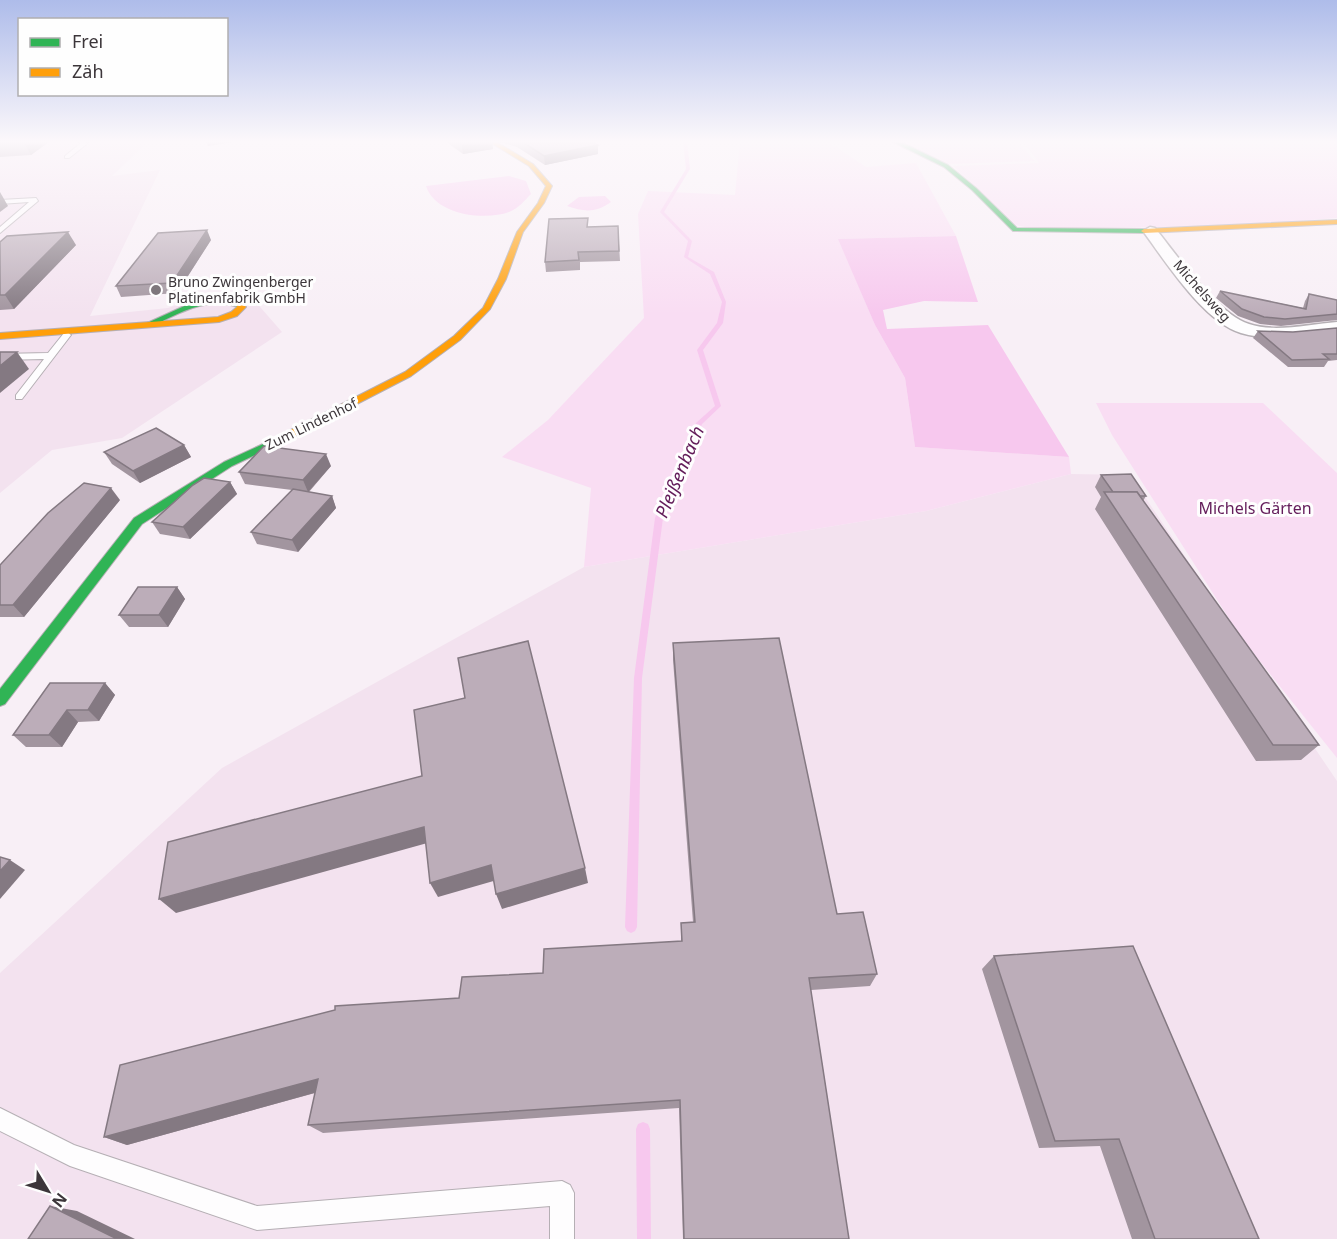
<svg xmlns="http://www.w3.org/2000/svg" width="1337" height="1239" font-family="'Noto Sans',sans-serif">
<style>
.built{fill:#f3e2ef}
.green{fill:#f9ddf3}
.water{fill:#f7c8ee}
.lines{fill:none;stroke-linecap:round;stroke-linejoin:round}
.stream{fill:#f7c8ee;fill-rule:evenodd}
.lane-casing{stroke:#b5afb4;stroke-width:2}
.street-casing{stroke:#b5afb4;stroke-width:3}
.fast-casing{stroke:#b5afb4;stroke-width:2}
.slow-casing{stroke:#b5afb4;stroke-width:2}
.lane{fill:#fefdfe;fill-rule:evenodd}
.street{fill:#fefdfe;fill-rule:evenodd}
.fast{fill:#30b455;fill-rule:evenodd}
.slow{fill:#ff9f0a;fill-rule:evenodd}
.wall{fill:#a2959f}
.shaded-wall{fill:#847982}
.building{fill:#bcadb9;stroke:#847982;stroke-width:1.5}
.poi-dot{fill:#7e777c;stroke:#fefefe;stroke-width:2}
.labels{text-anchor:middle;stroke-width:6;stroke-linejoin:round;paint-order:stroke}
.far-poi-label{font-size:14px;fill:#3c363a;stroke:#fefefe;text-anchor:start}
.far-street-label{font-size:14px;fill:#3c363a;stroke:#fefefe}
.park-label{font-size:16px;fill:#641d5b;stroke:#fefefe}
.water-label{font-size:18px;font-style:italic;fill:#621b59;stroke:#fefefe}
</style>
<rect width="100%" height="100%" fill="#f8eff6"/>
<g class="built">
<path d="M0,141H149L112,176L160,170L90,316L168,308L205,295L248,293L282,332L122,438L52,450L0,493Z"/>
<path d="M1071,474L1130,475L1337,781V1239H0V973L222,768L584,567L926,511Z"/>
</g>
<g class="green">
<path d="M740,141H827L866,167L916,163L956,236L839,239L875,325L905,378L915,447L1069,457L1071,474L926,511L584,567L591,488L502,457L548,420L644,318L638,214L648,191L735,195Z"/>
<path d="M898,141H1017L1035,161L950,164Z"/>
<path d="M1023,141H1337V218L1229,226L1033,229L1016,225L953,166L1039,163Z"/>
<path d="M1096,403H1263L1337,473V758L1227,620H1230L1112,435Z"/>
</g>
<g class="water">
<path d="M509,176L526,181L531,194C525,200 518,209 509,212C485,221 435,215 426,186Z"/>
<path d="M605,196L611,202C596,213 584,212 567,206L579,197Z"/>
<path d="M956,236L978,302L924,301L883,310L887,329L988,325L1069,457L915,447L905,378L875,325L838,239Z"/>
</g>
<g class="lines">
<g class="stream">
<path d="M683,141H687L690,169L664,212L692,241L688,257L714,272L726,302L723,323L703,350L721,406L702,424L663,518L642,678L637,927L635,931L631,933L627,931L625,927L634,678L655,518L696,423L715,406L697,350L717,323L722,302L710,274L684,257L688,241L660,212L686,169Z"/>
<path d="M643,1122L648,1124L650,1129L651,1239H637L636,1129L638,1124Z"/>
</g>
<g class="lane-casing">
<g id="lane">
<path d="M77,141L88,143L69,158H65V156L81,143Z"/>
<path d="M36,198L38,201L0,233V227L29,202L0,204V200Z"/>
<path d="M67,332L71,335L22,399H16V395L44,359L0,360V354L48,353L64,333Z"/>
<path d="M0,1108L74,1145L257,1206L562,1181L570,1185L574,1193V1239H550V1206L257,1230L70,1166L0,1131Z"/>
</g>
</g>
<g class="street-casing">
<path id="street" d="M1150,227L1155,228C1177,255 1217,314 1249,324C1275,333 1310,324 1337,322V332C1306,335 1271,342 1241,333C1204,322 1165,261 1143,231Z"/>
</g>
<g class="fast-casing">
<g id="fast">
<path d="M891,141H899L948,165L976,188L1017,228L1144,229L1147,231L1144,233L1013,231L972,190L944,167Z"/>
<path d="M217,298L232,299L243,305L239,307C205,297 182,312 152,326L145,324L191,303Z"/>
<path d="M287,433L292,436L291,438L232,466L142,524L5,704L0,706V689L134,518L224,462Z"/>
</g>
</g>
<g class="slow-casing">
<g id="slow">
<path d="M488,141H495L533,164L552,186L544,203L523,232L506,279L490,309L460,340L411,376L291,438H283V434L405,372L454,336L483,308L498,279L517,232L538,203L546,186L529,166Z"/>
<path d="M1337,220V224L1144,233L1141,231L1144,229Z"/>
<path d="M236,303H242L246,307L237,316L219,322L0,339V333L218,317L231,312L237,307Z"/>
</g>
</g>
<use href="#lane" class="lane"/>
<use href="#street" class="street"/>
<use href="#fast" class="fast"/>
<use href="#slow" class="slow"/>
</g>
<g class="wall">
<path d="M0,141H50L31,155L0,157Z"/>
<path d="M445,141H492L493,149L463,154Z"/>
<path d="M495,141H589L598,145V154L545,165L517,147Z"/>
<path d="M618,226L620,261L580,262V270L546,272L545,262Z"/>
<path d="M211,240L177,293L121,297L116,286Z"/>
<path d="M0,242L76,245L14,309L0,310Z"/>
<path d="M1220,291L1303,308L1305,301L1309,294L1337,300V320L1281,326L1260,324L1238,316L1216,298Z"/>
<path d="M1337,328V360L1328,361L1324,367H1288L1253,338L1258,331L1293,332Z"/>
<path d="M184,445L191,457L140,483L112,464L104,452Z"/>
<path d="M331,466L309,492L332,496L336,508L298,552L257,544L251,532L292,490L245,484L239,472Z"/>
<path d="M1101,475L1146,496L1143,501L1319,745L1301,760L1256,761L1095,509L1101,497L1095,487Z"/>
<path d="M230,482L237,494L190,539L160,534L152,522Z"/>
<path d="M120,500L24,617H0V565Z"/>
<path d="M177,587L185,599L168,627H129L119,615Z"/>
<path d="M673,643L837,914L877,974L870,986L811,990L849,1239H683L679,1108L323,1133L308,1125L315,1093L127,1145L104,1137L459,998L543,973L681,941V923L693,922L673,660Z"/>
<path d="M105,683L115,695L99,721L78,722L62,747H26L13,735Z"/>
<path d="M994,956L1259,1239H1132L1100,1146L1039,1148L982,969Z"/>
</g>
<g class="shaded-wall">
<path d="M23,141H50L31,155Z"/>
<path d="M206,141H240L208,146Z"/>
<path d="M484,141H492L493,149L463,154L462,145Z"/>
<path d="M598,145V154L545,165L544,156Z"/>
<path d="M0,192L8,206L0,212Z"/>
<path d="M207,230L211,240L177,293L172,283Z"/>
<path d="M68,232L76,245L14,309L5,295Z"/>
<path d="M17,352L29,369L0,393V366Z"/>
<path d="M184,445L191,457L140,483L133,471Z"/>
<path d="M326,454L331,466L308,492L303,480Z"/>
<path d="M230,482L237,494L190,539L183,527Z"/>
<path d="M111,488L120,500L24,617L13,605Z"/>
<path d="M332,496L336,508L298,552L292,540Z"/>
<path d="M177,587L185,599L168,627L159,615Z"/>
<path d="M105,683L115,695L99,721L88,710Z"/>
<path d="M67,710L78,722L62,747L49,735Z"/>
<path d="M424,827L431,842L176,913L159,899Z"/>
<path d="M10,860L25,870L0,899V871Z"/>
<path d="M491,865L497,880L438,897L430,883Z"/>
<path d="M585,868L588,883L502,909L496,894Z"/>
<path d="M318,1079L332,1088L127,1145L104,1137Z"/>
<path d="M50,1206L77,1211L135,1239H117Z"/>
</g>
<g class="building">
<path d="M456,141H485L462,145Z"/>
<path d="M521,141H589L598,145L544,156Z"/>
<path d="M588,218L587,227L618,226L619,251L578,252L579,260L545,262L549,219Z"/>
<path d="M207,230L172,283L116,286L158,233Z"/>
<path d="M68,232L5,295H0V242L7,236Z"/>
<path d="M1220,291L1306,309L1309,294L1337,300V314L1285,319L1264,317L1242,309Z"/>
<path d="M1337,328V354H1323L1329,359L1292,360L1258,331L1293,332Z"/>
<path d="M0,352H17L0,366Z"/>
<path d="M156,428L184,445L133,471L104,452Z"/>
<path d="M264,446L326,454L303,480L239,472Z"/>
<path d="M1131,474L1146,496H1140L1137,492H1113L1101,475Z"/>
<path d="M204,478L230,482L183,527L152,522L193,485Z"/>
<path d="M84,483L111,488L13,605H0V565L48,513Z"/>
<path d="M293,489L332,496L292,540L251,532Z"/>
<path d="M1104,492H1137L1319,745H1273Z"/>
<path d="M138,587H177L159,615H119Z"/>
<path d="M779,638L837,914L863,912L877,974L809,978L849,1239H684L680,1100L308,1125L318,1079L104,1137L120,1065L335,1010V1006L459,998L462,977L543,973L544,949L682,941L681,923L695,922L673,643Z"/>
<path d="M528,641L585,868L496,894L491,865L430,883L424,827L159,899L168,842L422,776L414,710L465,698L458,658Z"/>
<path d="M50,683H105L88,710H67L49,735H13Z"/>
<path d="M0,857L10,860L0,871Z"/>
<path d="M1133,946L1259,1239H1155L1119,1139L1055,1141L994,956Z"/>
<path d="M50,1206L117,1239H28Z"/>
</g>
<linearGradient id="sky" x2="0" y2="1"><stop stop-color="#aebcea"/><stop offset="0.45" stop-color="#fcf8fb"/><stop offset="1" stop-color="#fcf8fb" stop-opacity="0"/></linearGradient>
<rect width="1337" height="315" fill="url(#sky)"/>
<circle class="poi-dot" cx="156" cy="290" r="6"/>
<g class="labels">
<g class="far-poi-label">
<text x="168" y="287">Bruno Zwingenberger<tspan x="168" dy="16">Platinenfabrik GmbH</tspan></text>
</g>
<g class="far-street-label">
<text transform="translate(1202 291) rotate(48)" y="5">Michelsweg</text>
<text transform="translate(311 424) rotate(-26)" y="5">Zum Lindenhof</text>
</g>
<g class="park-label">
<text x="1255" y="514">Michels Gärten</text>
</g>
<g class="water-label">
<text transform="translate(680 472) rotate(-67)" y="6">Pleißenbach</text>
</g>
</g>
<rect x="18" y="18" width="210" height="78" fill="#fefefe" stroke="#b0aeb0" stroke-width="1.5"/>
<rect x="30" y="38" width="30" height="9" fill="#30b455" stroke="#b0aeb0" stroke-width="1.5"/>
<text x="72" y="48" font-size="18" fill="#3c363a">Frei</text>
<rect x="30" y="68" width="30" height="9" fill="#ff9f0a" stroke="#b0aeb0" stroke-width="1.5"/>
<text x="72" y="78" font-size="18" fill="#3c363a">Zäh</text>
<g transform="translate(48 1191) rotate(128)" stroke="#fefefe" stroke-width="4.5" paint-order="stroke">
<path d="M0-4.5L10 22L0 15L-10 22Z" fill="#3c363a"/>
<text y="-9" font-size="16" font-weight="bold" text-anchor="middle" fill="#3c363a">N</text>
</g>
</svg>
